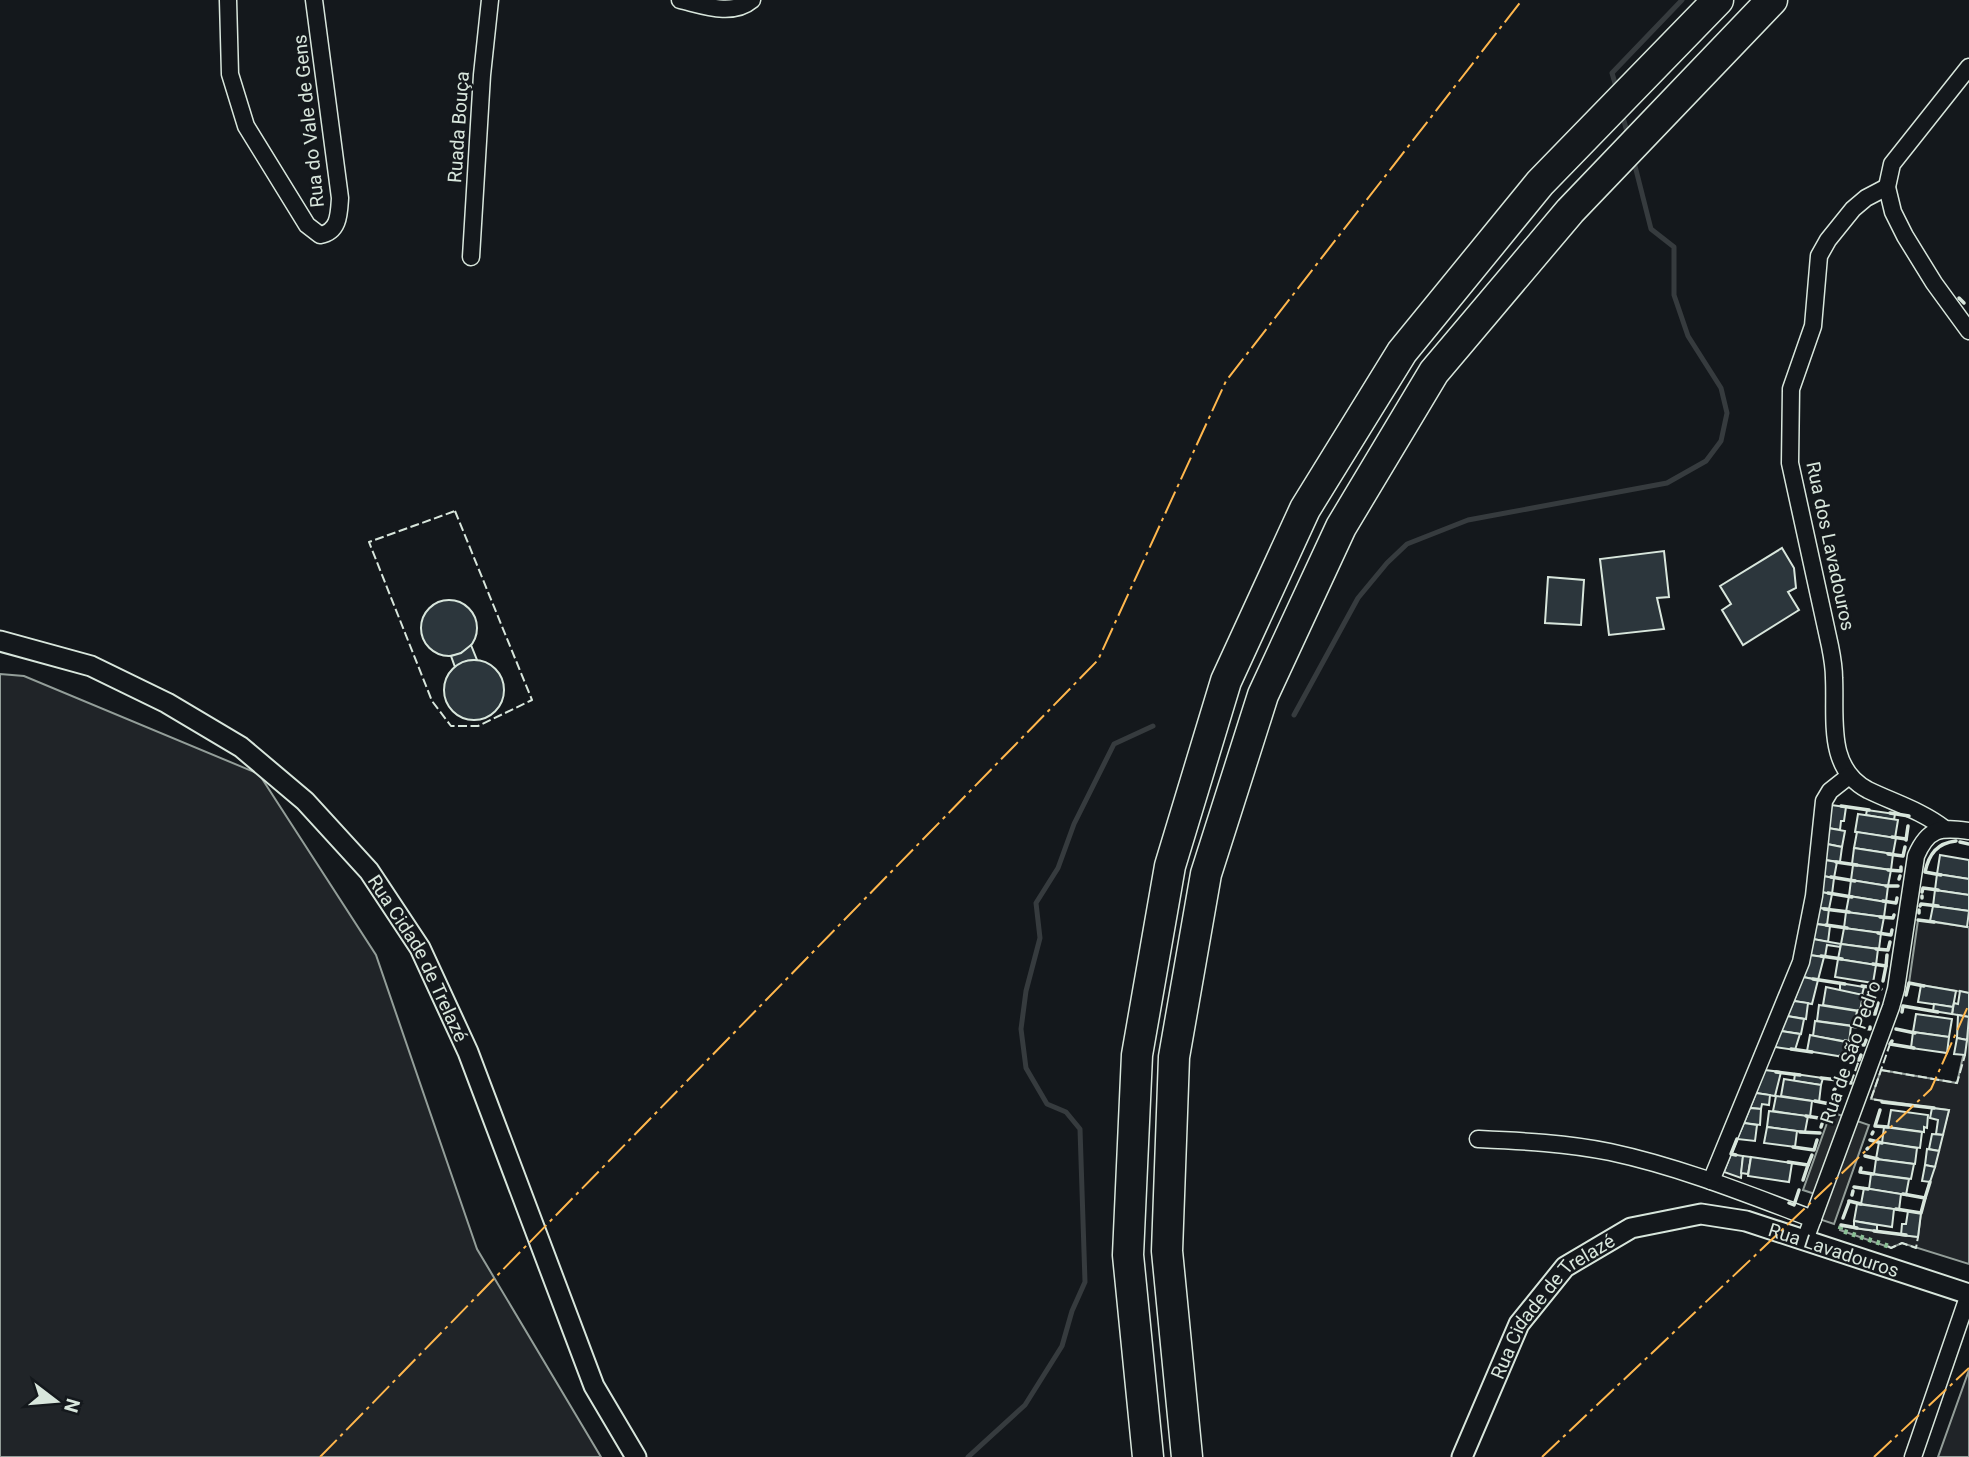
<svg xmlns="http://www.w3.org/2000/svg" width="1969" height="1457" font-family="Roboto,sans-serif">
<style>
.green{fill:#202428;stroke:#939e99;stroke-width:2}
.parking{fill:#24282b;stroke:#939e99;stroke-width:2}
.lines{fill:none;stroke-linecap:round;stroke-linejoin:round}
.stream{stroke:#363b3e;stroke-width:5}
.building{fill:#2c363c;stroke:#d8e6dc;stroke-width:2}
.minor-casing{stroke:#d8e6dc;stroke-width:19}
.tertiary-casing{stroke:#d8e6dc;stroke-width:23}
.motorway-casing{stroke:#d8e6dc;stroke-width:33}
.minor{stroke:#14181c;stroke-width:16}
.tertiary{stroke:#14181c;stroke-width:19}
.motorway{stroke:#14181c;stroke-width:30}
.hedge{stroke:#8ac095;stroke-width:5;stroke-dasharray:3.5 5;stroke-linecap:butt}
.fence{stroke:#d8e6dc;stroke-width:2;stroke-dasharray:9 3.5;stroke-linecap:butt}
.wall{stroke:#d8e6dc;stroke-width:3.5}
.power{stroke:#ffb74d;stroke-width:2;stroke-dasharray:24 5 3.5 5;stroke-linecap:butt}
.labels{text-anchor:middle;stroke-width:5;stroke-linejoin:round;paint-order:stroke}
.street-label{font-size:19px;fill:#d8e6dc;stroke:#14181c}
</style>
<rect width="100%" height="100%" fill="#14181c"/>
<g class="green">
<path d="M0,674L24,676L259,774L376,955L477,1249L601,1457H0Z"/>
<path d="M1918,920L1969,927V993L1909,983Z"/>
<path d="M1969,1030V1264L1902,1243L1891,1248L1840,1230L1841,1226L1918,1237L1921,1213L1949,1110L1871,1099L1881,1070L1957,1083Z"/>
<path d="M1969,1370V1457H1938Z"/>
</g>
<path class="parking" d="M1831,1112L1869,1125L1834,1224L1813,1217L1821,1196L1803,1190Z"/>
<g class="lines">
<g class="stream">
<path d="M1617,90L1612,73L1682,0"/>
<path d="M1622,114L1628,135"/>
<path d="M1294,715L1358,598L1387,563L1407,544L1468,520L1667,483L1706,461L1721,441L1727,413L1721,388L1688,336L1674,295V247L1651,229L1633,158"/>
<path d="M968,1457L1025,1405L1062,1346L1072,1311L1085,1282L1080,1129L1066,1112L1047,1104L1026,1068L1021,1029L1026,991L1040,938L1036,903L1058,868L1074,824L1114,744L1153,726"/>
</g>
</g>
<g class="building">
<path d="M1782,548L1794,568L1796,588L1788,592L1799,610L1743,645L1722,610L1731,604L1720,586Z"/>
<path d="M1664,551L1669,597L1657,598L1664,629L1609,635L1600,559Z"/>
<path d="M1548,577L1584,580L1581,625L1545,623Z"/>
<circle cx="449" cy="628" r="28"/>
<path d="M471,645L477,660L467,661L455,667L451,656L461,653Z"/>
<circle cx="474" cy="690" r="30"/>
<path d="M1831,805L1846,807L1844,821H1841L1840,830L1828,828Z"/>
<path d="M1867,810L1895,814L1894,820L1866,815Z"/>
<path d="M1858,814L1898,820L1895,838L1855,832Z"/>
<path d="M1828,828L1845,831L1842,847L1827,844Z"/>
<path d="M1857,832L1896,838L1893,854L1854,848Z"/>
<path d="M1827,844L1842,847L1840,862L1825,860Z"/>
<path d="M1854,848L1893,854L1891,870L1852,864Z"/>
<path d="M1940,855L1969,860V879L1937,874Z"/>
<path d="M1825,860L1837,862L1834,878L1823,876Z"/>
<path d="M1853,865L1891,870L1888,886L1851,880Z"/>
<path d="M1937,874L1969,879V895L1935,890Z"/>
<path d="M1823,876L1834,878L1832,894L1821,892Z"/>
<path d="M1851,880L1888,886L1886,902L1849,896Z"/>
<path d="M1935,890L1969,895V911L1933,906Z"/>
<path d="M1821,892L1832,894L1829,909L1818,908Z"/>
<path d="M1849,896L1886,902L1884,917L1846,912Z"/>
<path d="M1933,906L1969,911L1967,927L1930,921Z"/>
<path d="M1818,908L1829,909L1827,925L1816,924Z"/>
<path d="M1846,912L1884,917L1881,933L1844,928Z"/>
<path d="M1816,924L1830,926L1828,942L1813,939Z"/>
<path d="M1844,928L1881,933L1879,949L1841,944Z"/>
<path d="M1813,939L1841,944L1840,947L1827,945L1825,957L1809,955Z"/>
<path d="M1841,944L1878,949L1876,965L1838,959Z"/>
<path d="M1809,955L1824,957L1818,980L1803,977Z"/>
<path d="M1838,959L1876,965L1873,983L1835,977Z"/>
<path d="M1803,977L1818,980L1812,1004L1794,1001Z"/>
<path d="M1840,983L1864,987L1862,995L1840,991Z"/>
<path d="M1921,985L1956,991L1953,1007L1918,1002Z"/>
<path d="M1826,987L1863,995L1860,1011L1823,1005Z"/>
<path d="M1960,991L1969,993V1017L1952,1014L1954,1003L1958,1004Z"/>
<path d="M1794,1001L1808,1003L1806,1019L1787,1016Z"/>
<path d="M1934,1004L1953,1007L1952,1014L1933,1011Z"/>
<path d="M1819,1005L1857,1011L1854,1026L1817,1021Z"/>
<path d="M1916,1014L1952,1019L1949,1037L1913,1032Z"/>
<path d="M1958,1015L1969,1017L1967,1040L1957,1038Z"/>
<path d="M1787,1016L1804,1019L1801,1034L1781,1031Z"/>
<path d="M1815,1021L1851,1026L1849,1042L1813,1036Z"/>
<path d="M1781,1031L1800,1034L1795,1050L1775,1047Z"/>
<path d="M1913,1032L1949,1037L1947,1053L1911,1048Z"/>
<path d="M1810,1035L1846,1042L1844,1057L1807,1051Z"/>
<path d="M1957,1038L1967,1040L1965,1055L1954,1054Z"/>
<path d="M1765,1070L1781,1072L1775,1096L1756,1093Z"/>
<path d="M1795,1074L1823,1078L1821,1085L1794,1081Z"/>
<path d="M1784,1079L1821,1085L1819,1102L1781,1096Z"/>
<path d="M1756,1093L1770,1095L1769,1105L1762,1104L1761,1109L1750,1108Z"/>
<path d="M1776,1096L1812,1101L1810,1117L1773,1111Z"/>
<path d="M1750,1108L1761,1109L1760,1125L1744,1123Z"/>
<path d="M1932,1108L1949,1110L1943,1135L1936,1134L1938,1120L1930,1118Z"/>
<path d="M1891,1110L1928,1115L1927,1128L1924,1127V1132L1888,1127Z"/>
<path d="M1769,1111L1808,1116L1805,1132L1767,1127Z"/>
<path d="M1744,1123L1757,1125L1755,1141L1737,1139Z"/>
<path d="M1767,1127L1797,1131L1795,1147L1764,1143Z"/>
<path d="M1884,1127L1922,1132L1920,1148L1882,1143Z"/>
<path d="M1932,1134L1943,1135L1939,1151L1929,1149Z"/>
<path d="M1879,1142L1917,1148L1915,1164L1876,1159Z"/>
<path d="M1927,1149L1939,1151L1935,1167L1925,1165Z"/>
<path d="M1731,1154L1743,1156L1741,1178L1724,1172Z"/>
<path d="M1743,1156L1751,1157L1748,1174L1741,1173Z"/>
<path d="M1751,1157L1792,1163L1789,1182L1748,1176Z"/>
<path d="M1876,1159L1914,1164L1911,1179L1874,1174Z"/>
<path d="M1925,1165L1935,1167L1930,1182L1922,1181Z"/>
<path d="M1871,1174L1909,1179L1906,1195L1869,1189Z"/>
<path d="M1864,1188L1901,1194L1899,1210L1861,1204Z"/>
<path d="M1857,1204L1894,1209L1892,1227L1854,1221Z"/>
<path d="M1908,1211L1921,1213L1918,1237L1901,1235L1902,1224H1906Z"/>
<path d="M1854,1221L1877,1225V1231L1854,1228Z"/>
</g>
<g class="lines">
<g class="minor-casing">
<g id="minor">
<path d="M228,0L230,74L246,126L307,225L320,235C339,232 339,214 340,198L314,0"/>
<path d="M680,0C702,5 732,17 752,0"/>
<path d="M1969,67L1892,164L1887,187L1893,212L1905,236L1934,283L1969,331"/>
<path d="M1887,187L1866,198L1853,209L1828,240L1819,256L1813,326L1791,389L1790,463L1830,646C1832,656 1834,667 1834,678C1836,718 1826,768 1868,790C1895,803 1922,811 1945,829"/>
<path d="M471,257L482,75L490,0"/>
<path d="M1478,1139C1522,1141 1567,1143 1610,1152C1680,1167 1747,1194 1813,1219"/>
<path d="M1711,1181L1801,962L1814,896L1824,801L1830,791L1849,776"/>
<path d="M1805,1240L1891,1007L1896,989L1916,856C1928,828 1940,827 1969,831"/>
<path d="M1913,1457L1969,1294"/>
</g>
</g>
<g class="tertiary-casing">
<g id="tertiary">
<path id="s1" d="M0,641L91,666L167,703L241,747L305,801L369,871L420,948L468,1052L594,1386L636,1457"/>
<path id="s2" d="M1462,1457L1519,1324L1565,1267L1631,1228L1701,1214L1746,1221L1969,1294"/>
</g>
</g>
<g class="motorway-casing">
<g id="motorway">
<path d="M1148,1457L1128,1255L1137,1055L1170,866L1226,681L1305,509L1402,352L1540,183L1718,0"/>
<path d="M1187,1457L1167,1251L1174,1057L1206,874L1263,695L1341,527L1434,372L1570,211L1772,0"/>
</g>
</g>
<use href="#minor" class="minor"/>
<use href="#tertiary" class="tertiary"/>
<use href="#motorway" class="motorway"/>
<path class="hedge" d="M1841,1226L1840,1230L1888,1246"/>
<g class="fence">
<path d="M455,511L532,700L478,726H451L432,701L369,542Z"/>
<path d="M1881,1070L1957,1083L1965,1055"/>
<path d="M1851,1083L1859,1060"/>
<path d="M1883,1101L1871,1099L1890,1044"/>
<path d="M1888,1246L1891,1248L1902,1243L1916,1248L1918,1237"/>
</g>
<g class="wall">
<path d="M1959,298L1964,303"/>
<path d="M1841,806L1869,810"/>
<path d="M1890,813L1909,816"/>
<path d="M1892,837L1906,839"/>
<path d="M1906,840L1908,826"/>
<path d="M1960,842L1969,844"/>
<path d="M1888,854L1903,856L1905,847"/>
<path d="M1836,862L1857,865"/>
<path d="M1888,870L1901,871V867"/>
<path d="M1941,875L1925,872C1929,854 1937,843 1956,841"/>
<path d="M1831,877L1855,881"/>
<path d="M1899,879L1900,876"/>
<path d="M1886,886H1898"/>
<path d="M1922,892L1923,888L1938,890"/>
<path d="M1828,893L1852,897"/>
<path d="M1922,898V896"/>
<path d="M1883,901L1896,903L1897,898"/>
<path d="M1920,906L1921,904L1938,906"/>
<path d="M1824,909L1849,912"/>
<path d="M1919,913V910"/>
<path d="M1880,917L1893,918L1894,915"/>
<path d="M1918,920L1934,922"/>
<path d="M1826,925L1847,928"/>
<path d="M1878,933L1891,935L1892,930"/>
<path d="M1876,949L1888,950L1890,942"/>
<path d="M1821,956L1842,959"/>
<path d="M1873,964L1886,966L1887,955"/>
<path d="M1813,979L1845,984"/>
<path d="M1883,981L1886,966"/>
<path d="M1862,986L1881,989"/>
<path d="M1906,995L1909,983L1924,986"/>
<path d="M1858,1011L1875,1014L1878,1003"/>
<path d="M1902,1012L1903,1006L1938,1012"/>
<path d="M1851,1026L1870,1029V1027"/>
<path d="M1896,1029L1915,1033"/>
<path d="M1845,1041L1864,1045L1866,1040"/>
<path d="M1892,1041L1890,1044L1914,1048"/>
<path d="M1791,1049L1812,1052"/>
<path d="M1840,1056L1859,1060L1861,1055"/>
<path d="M1776,1072L1800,1075"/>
<path d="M1821,1078L1838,1080L1837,1082"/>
<path d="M1838,1080L1851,1083"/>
<path d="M1834,1090L1835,1089"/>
<path d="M1815,1101L1830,1104L1833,1095"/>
<path d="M1882,1102L1934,1108"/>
<path d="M1880,1110L1875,1126L1888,1127"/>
<path d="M1806,1116L1825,1119V1117"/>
<path d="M1821,1127L1822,1124"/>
<path d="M1800,1132L1820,1133"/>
<path d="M1872,1134L1873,1132"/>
<path d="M1870,1140L1882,1143"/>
<path d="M1793,1147L1814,1150L1817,1140"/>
<path d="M1867,1149L1868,1148"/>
<path d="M1736,1155L1731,1154L1737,1139"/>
<path d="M1865,1156L1878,1159"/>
<path d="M1788,1162L1808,1165L1812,1155"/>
<path d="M1861,1168L1860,1172L1873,1174"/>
<path d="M1803,1180L1808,1165"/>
<path d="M1854,1187L1868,1189"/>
<path d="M1903,1194L1925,1198L1930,1182"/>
<path d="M1852,1195L1853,1191"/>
<path d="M1849,1201L1861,1204"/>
<path d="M1789,1203L1794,1205L1799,1190"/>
<path d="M1896,1209L1921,1213L1925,1198"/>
<path d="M1843,1218L1849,1202"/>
<path d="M1841,1225L1857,1228"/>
<path d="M1874,1231L1906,1235"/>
</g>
<g class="power">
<path d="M320,1457L1098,660L1226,381L1522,0"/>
<path d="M1542,1457L1931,1089L1969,1004"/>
<path d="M1874,1457L1969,1368"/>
</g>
</g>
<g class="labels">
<g class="street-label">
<text transform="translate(308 121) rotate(-96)" y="7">Rua do Vale de Gens</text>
<text transform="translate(458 127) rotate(-86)" y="7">Ruada Bouça</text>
<text transform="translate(1831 546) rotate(78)" y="7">Rua dos Lavadouros</text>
<text dy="7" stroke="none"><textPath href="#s1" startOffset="544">Rua Cidade de Trelazé</textPath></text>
<text transform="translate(1850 1052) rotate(-71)" y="7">Rua de São Pedro</text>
<text dy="7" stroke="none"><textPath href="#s2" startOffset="504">Rua Lavadouros</textPath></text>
<text dy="7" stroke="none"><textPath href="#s2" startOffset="180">Rua Cidade de Trelazé</textPath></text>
</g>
</g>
<g transform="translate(56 1401) rotate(106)" stroke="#14181c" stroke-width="5" paint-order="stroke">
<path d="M0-5L12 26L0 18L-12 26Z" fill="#d8e6dc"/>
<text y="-10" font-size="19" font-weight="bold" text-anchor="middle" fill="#d8e6dc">N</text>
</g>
</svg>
